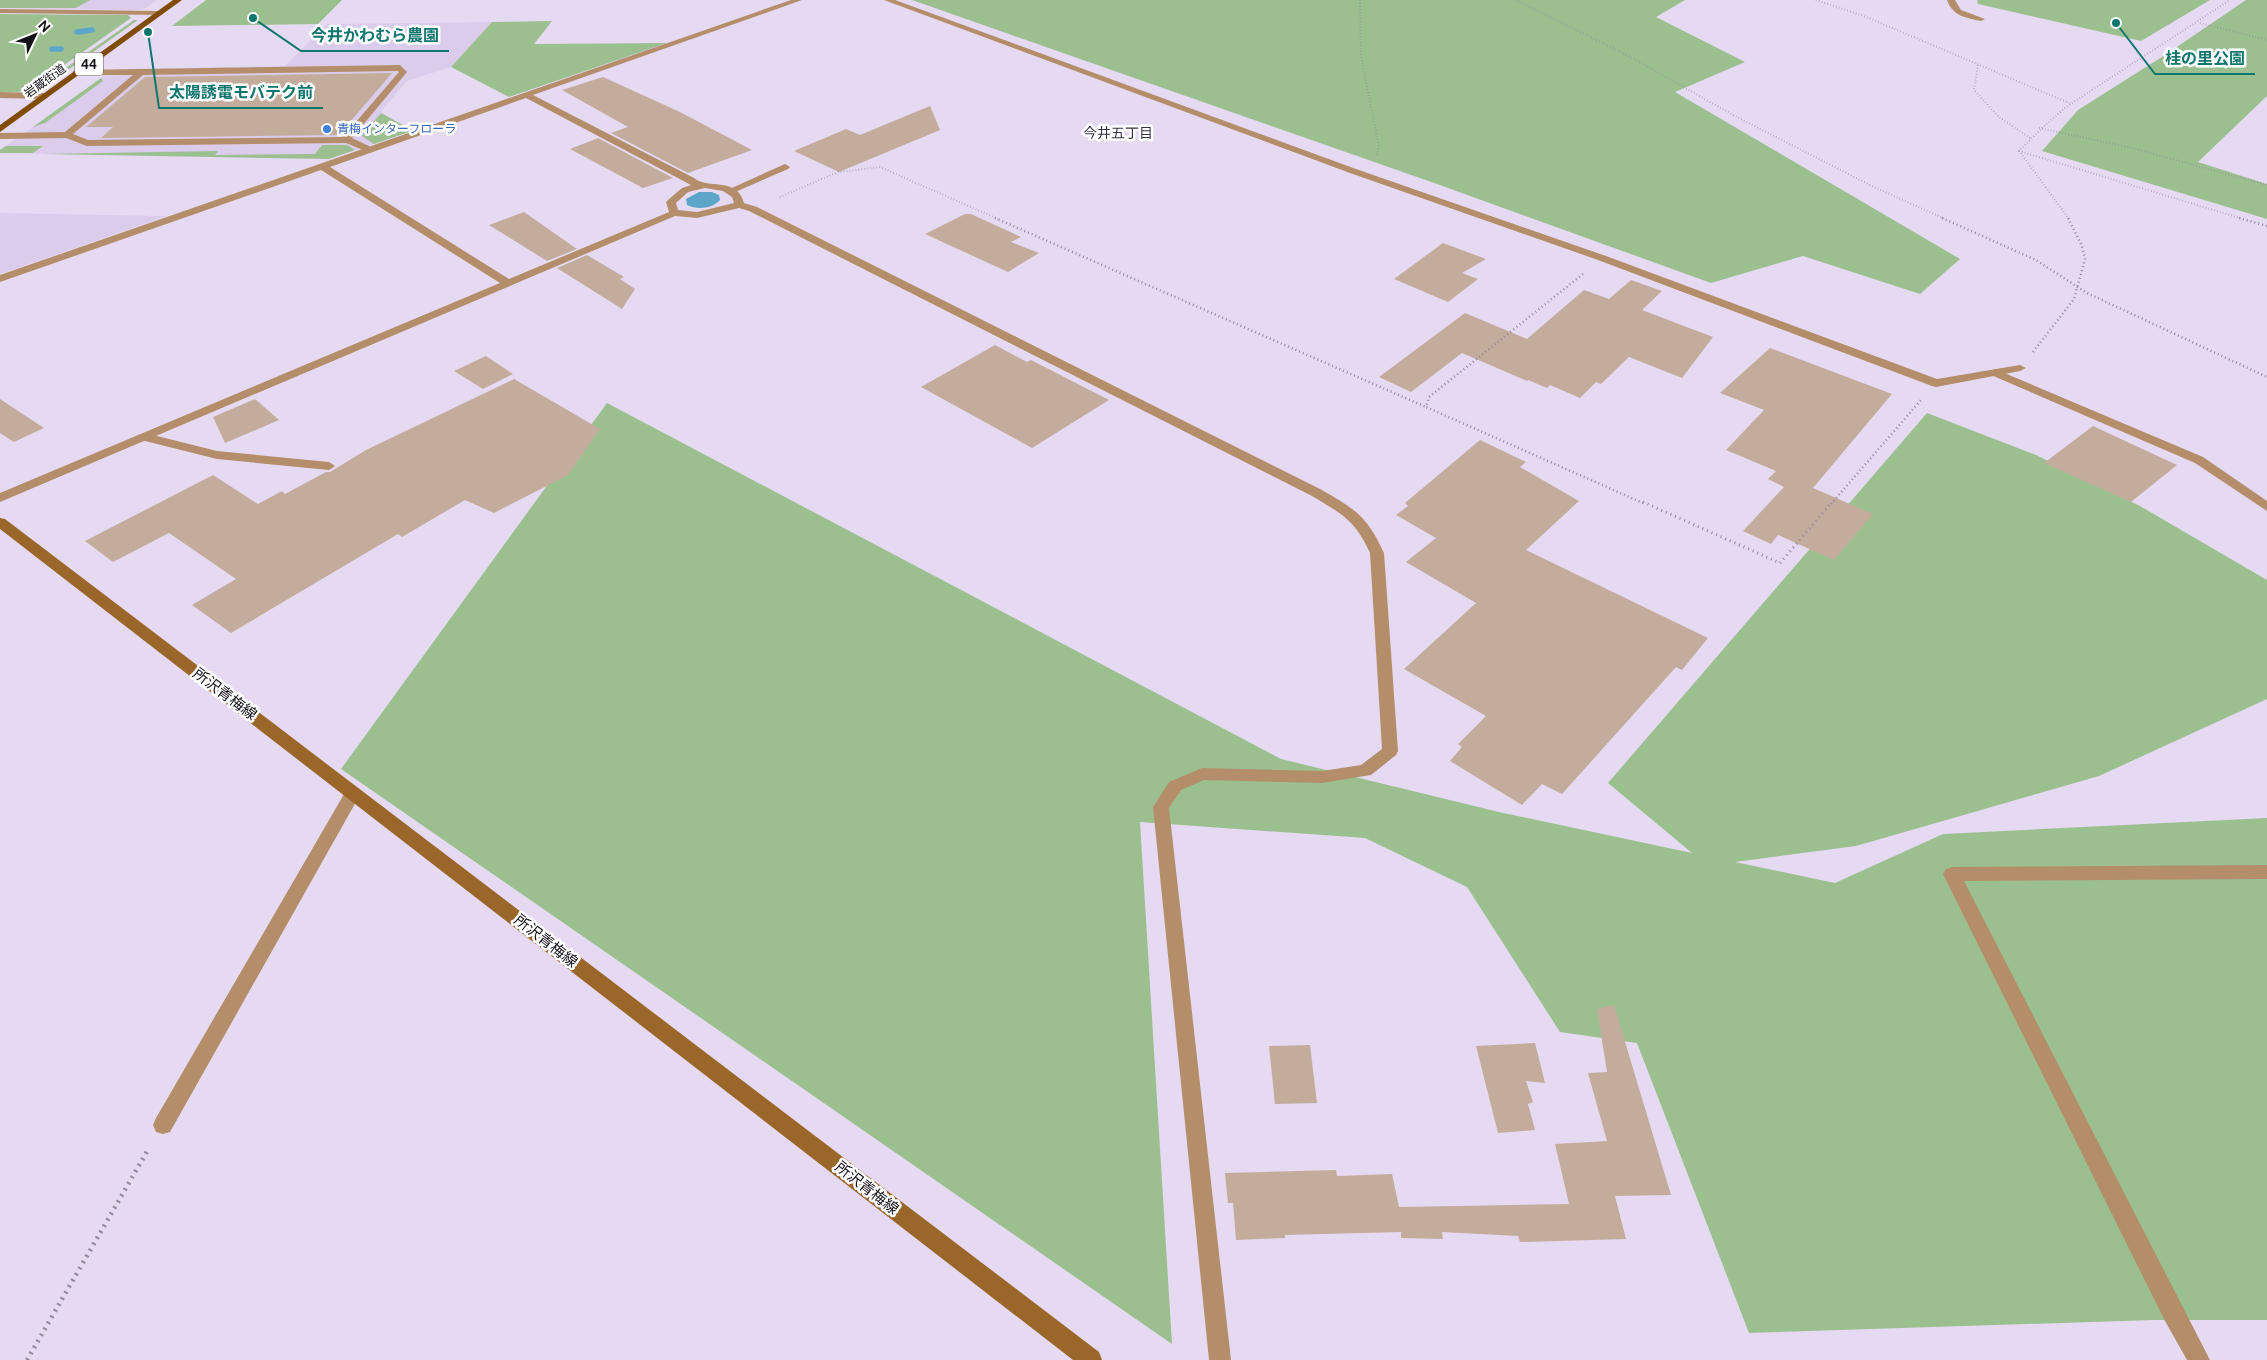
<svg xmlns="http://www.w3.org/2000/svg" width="2267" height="1360" font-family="Ubuntu,'Noto Sans JP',sans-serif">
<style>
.built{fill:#dccceb}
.green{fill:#9cbf90}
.water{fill:#5da6ca}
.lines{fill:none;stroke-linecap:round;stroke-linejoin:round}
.stream{stroke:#5da6ca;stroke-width:5.5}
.building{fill:#c4ac9c}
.path-far3{stroke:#91889a;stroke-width:2;stroke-dasharray:0.5 2.5;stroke-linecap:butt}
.path-far2{stroke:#91889a;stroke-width:2.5;stroke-dasharray:1 3;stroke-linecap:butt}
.path-far1{stroke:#91889a;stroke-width:3;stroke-dasharray:1 4;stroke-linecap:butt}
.path{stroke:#91889a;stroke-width:4.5;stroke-dasharray:2 5;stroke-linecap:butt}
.lane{fill:#b48e6a;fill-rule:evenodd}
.street{fill:#b48e6a;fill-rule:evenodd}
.secondary{fill:#9b662a;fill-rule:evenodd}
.primary{fill:#804c06;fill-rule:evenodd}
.shop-dot{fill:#3f7fe0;stroke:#fff;stroke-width:2}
.labels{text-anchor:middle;stroke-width:5;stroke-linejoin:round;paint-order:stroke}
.far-street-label{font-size:12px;fill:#130f17;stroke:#fff}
.far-shop-label{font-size:12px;fill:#366cbe;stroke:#fff;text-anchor:start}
.shield{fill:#fff;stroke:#5a575d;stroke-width:1}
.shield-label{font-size:14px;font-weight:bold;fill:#130f17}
.far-neighbourhood-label{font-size:14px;fill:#3a3043;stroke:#fff}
.street-label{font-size:15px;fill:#130f17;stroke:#fff}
.leader{fill:none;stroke:#0f766e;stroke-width:2}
.callout-dot{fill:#0f766e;stroke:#fff;stroke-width:2}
.callout-label{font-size:16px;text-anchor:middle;font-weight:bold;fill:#0f766e;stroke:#fff;stroke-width:5;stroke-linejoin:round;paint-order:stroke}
</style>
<rect width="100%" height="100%" fill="#e6daf3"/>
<g class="built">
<path d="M0,0H157L146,8L137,10L0,8Z"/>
<path d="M492,22L451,67L407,81L381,112L412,131L329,159L0,153V150L114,69L285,66L327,24Z"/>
<path d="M0,213L163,216H167L0,274Z"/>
</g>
<g class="green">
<path d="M0,0H90L74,9L76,8H0Z"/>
<path d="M206,0H342L318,24L172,26Z"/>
<path d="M912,0H1685L1656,17L1745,62L1675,92L1960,259L1920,294L1803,256L1711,283L1437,184Z"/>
<path d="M1977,0H2210L2141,41L1978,4Z"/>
<path d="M2246,0H2267V96L2198,162L2267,184V219L2042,151L2078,110L2165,55Z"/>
<path d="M0,14L128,15L131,18L30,89L18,92H0Z"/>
<path d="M134,20H138L44,87L40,86Z"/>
<path d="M552,21L534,44L667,43L509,97L451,67L492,22Z"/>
<path d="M101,78L103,81L45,123L33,127Z"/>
<path d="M381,113L412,130V131L374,144L362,136Z"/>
<path d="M322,145H347L355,150L329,159L43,154L218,151L215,155L315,154Z"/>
<path d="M6,146H43L33,153H0V150Z"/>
<path d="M607,403L1281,759L1499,812L1692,853L1608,783L1927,413L2036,455L2140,506L2267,580V699L2099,776L1856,846L1735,862L1835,883L1943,834L2267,818V1320H2153L1749,1333L1637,1043L1560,1032L1467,887L1365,838L1140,822L1172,1344L341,769Z"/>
</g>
<path class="water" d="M699,192H712L719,195L720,200C712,209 697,210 687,205L686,199Z"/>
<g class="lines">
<g class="stream">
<path d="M77,32L92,30"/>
<path d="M52,49H61"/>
</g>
</g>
<g class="building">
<path d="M392,73L339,135L101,138L113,127H86L145,77Z"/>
<path d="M603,77L680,112L752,150L688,173L611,133L628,127L562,90Z"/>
<path d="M930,106L940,130L839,172L794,151L846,129L860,135Z"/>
<path d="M598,138L673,178L643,188L570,149Z"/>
<path d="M524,212L577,249L547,261L489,225Z"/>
<path d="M965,214H971L1021,237L1011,242L1039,253L1008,272L925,234Z"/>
<path d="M1443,243L1486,259L1462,273L1478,279L1448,302L1394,279Z"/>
<path d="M587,255L624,277L620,279L635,289L622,309L557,268Z"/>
<path d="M1631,280L1662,291L1642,310L1713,337L1682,378L1629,357L1601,384L1596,382L1580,398L1550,385L1547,388L1528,380L1527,381L1462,353L1411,392L1379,377L1465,313L1527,339L1584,290L1609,299Z"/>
<path d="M995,345L1027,362L1031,360L1109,400L1032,448L921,387Z"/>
<path d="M1770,348L1892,394L1813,488L1873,514L1834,560L1778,535L1771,544L1743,531L1784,487L1768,479L1776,471L1726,450L1764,410L1720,393Z"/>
<path d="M486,356L513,374L483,389L454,371Z"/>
<path d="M514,379L600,429L568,475L494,513L465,500L402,537L398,534L231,633L192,605L236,579L169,533L113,562L85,541L213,475L258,504L282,491L285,494L326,472H330L366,450Z"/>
<path d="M0,399L44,428L14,442L0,433Z"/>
<path d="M255,399L279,420L225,443L213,417Z"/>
<path d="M2093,426L2177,465L2131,502L2044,463Z"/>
<path d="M1480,440L1526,462L1520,467L1579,501L1526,550L1708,638L1682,670L1676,667L1562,794L1542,784L1522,805L1450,761L1462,747L1458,744L1486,716L1404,669L1476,603L1406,562L1436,538L1396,515L1408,506L1405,503Z"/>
<path d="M1614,1005L1671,1195L1615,1196L1626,1239L1520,1242L1518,1236L1442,1232L1443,1239L1401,1238V1232L1285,1235V1238L1236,1240L1233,1203H1228L1225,1173L1336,1170L1337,1176L1392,1174L1399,1207L1569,1204L1555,1144L1607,1141L1588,1073L1607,1072L1597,1009Z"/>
<path d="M1535,1043L1545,1083L1526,1081L1533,1102L1528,1104L1535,1130L1498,1133L1476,1046Z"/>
<path d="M1310,1045L1317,1103L1275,1104L1269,1046Z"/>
</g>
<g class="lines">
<g class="path-far3">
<path d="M1360,0L1361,56L1379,147L1376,156"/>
<path d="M1516,0L1625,54L1735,116L1872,186L1945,219"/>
<path d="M1816,0L1864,16L2069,103"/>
<path d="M2200,23L2267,40"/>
<path d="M1978,65L1974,90L1999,117L2030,138"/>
<path d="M2039,128L2132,148L2267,185"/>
<path d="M2019,151L2243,219"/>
<path d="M780,197L838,172L880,167L998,219"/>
<path d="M2069,219L2019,151L2042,128L2066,107L2230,0"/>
</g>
<g class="path-far2">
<path d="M995,218L1426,407"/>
<path d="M1942,218L2036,260L2087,293L2267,377"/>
<path d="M2239,218L2267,226"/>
<path d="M1583,274L1429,397L1426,407L1645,504"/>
<path d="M2033,352L2074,299L2085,259L2082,246L2068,218"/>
<path d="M1831,504L1921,400"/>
</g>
<path class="path-far1" d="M1643,502L1780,563L1832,502"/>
<path class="path" d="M27,1360L149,1148"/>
<g class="lane">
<path d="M1947,0H1955L1961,10L1985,19L1981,21C1967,18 1952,16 1947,0Z"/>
<path d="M400,65L407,72L352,138L373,148L375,150L370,153L346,143L87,146L66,138L0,139V133L65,132L133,75H73V71L76,70ZM398,71L399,72L343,137L88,140L73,134L143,75Z"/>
<path d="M785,164L790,167L788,169L733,193H727L725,191Z"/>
<path d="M1995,369L2203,457L2267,501V511L2195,463L1991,375L1989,373Z"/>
<path d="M145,433L217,451L329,462L335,466L329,470L217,459L141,440L139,437Z"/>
<path d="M353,787L359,789L361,793L170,1132L163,1134L156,1132L153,1125L156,1118L347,789Z"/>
</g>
<g class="street">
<path d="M791,0H802L533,95L694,178C709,190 737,176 744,203L757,207L1322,490C1356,510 1367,516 1384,553L1398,751L1396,755L1371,775L1322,783L1204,780L1181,790L1169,808L1231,1360H1209L1153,807L1169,782L1202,768L1322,771L1361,765L1382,749L1370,553C1355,520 1342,514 1312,496L749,211L739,208L697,218L675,216L0,502V493L500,283L321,170L0,282V275ZM526,98L691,185L682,188L668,200L666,202L669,212L509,279L330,167ZM705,188L723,191L732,197L734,203L697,212L678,210L676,203L688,192Z"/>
<path d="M884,0H895L1356,169L1606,256L1937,379L2020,365L2026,368L2020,371L1936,387L1932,386L1598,260L1350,173Z"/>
<path d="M0,9L160,11L164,13L160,15L0,13Z"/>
<path d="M0,92L45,93L49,96L45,99L0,98Z"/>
<path d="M2267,865V879L1964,881L2210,1360H2187L2165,1321L1943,874L1946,869L1952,867Z"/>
</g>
<path class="secondary" d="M0,518L5,519L1099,1352L1102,1360H1073L0,529Z"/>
<path class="primary" d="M173,0H182L0,132V125Z"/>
</g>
<circle class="shop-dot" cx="327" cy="129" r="5"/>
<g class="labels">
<g class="far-street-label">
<text transform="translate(45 81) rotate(-36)" y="4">岩蔵街道</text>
</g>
<g class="far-shop-label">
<text x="337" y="133">青梅インターフローラ</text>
</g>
<rect class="shield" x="75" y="52.5" width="28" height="23" rx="4"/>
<g class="shield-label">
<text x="89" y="69">44</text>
</g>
<g class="far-neighbourhood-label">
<text x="1118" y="138">今井五丁目</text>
</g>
<g class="street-label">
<text transform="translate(225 694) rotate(37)" y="5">所沢青梅線</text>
<text transform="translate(546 941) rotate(38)" y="5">所沢青梅線</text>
<text transform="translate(867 1188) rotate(38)" y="5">所沢青梅線</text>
</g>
</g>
<path class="leader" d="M253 18L301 51H449M2116 23L2155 74H2255M148 32L159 108H323"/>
<g class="callout-dot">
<circle cx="253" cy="18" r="5"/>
<circle cx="2116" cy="23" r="5"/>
<circle cx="148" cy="32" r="5"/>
</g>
<g class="callout-label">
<text x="375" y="41">今井かわむら農園</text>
<text x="2205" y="64">桂の里公園</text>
<text x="241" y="98">太陽誘電モバテク前</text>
</g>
<g transform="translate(35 35) rotate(47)" stroke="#ffffff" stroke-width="4" paint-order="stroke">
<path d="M0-4L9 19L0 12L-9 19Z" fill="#130f17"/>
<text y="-8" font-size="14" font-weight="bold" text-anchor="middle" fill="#130f17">N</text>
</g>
</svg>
